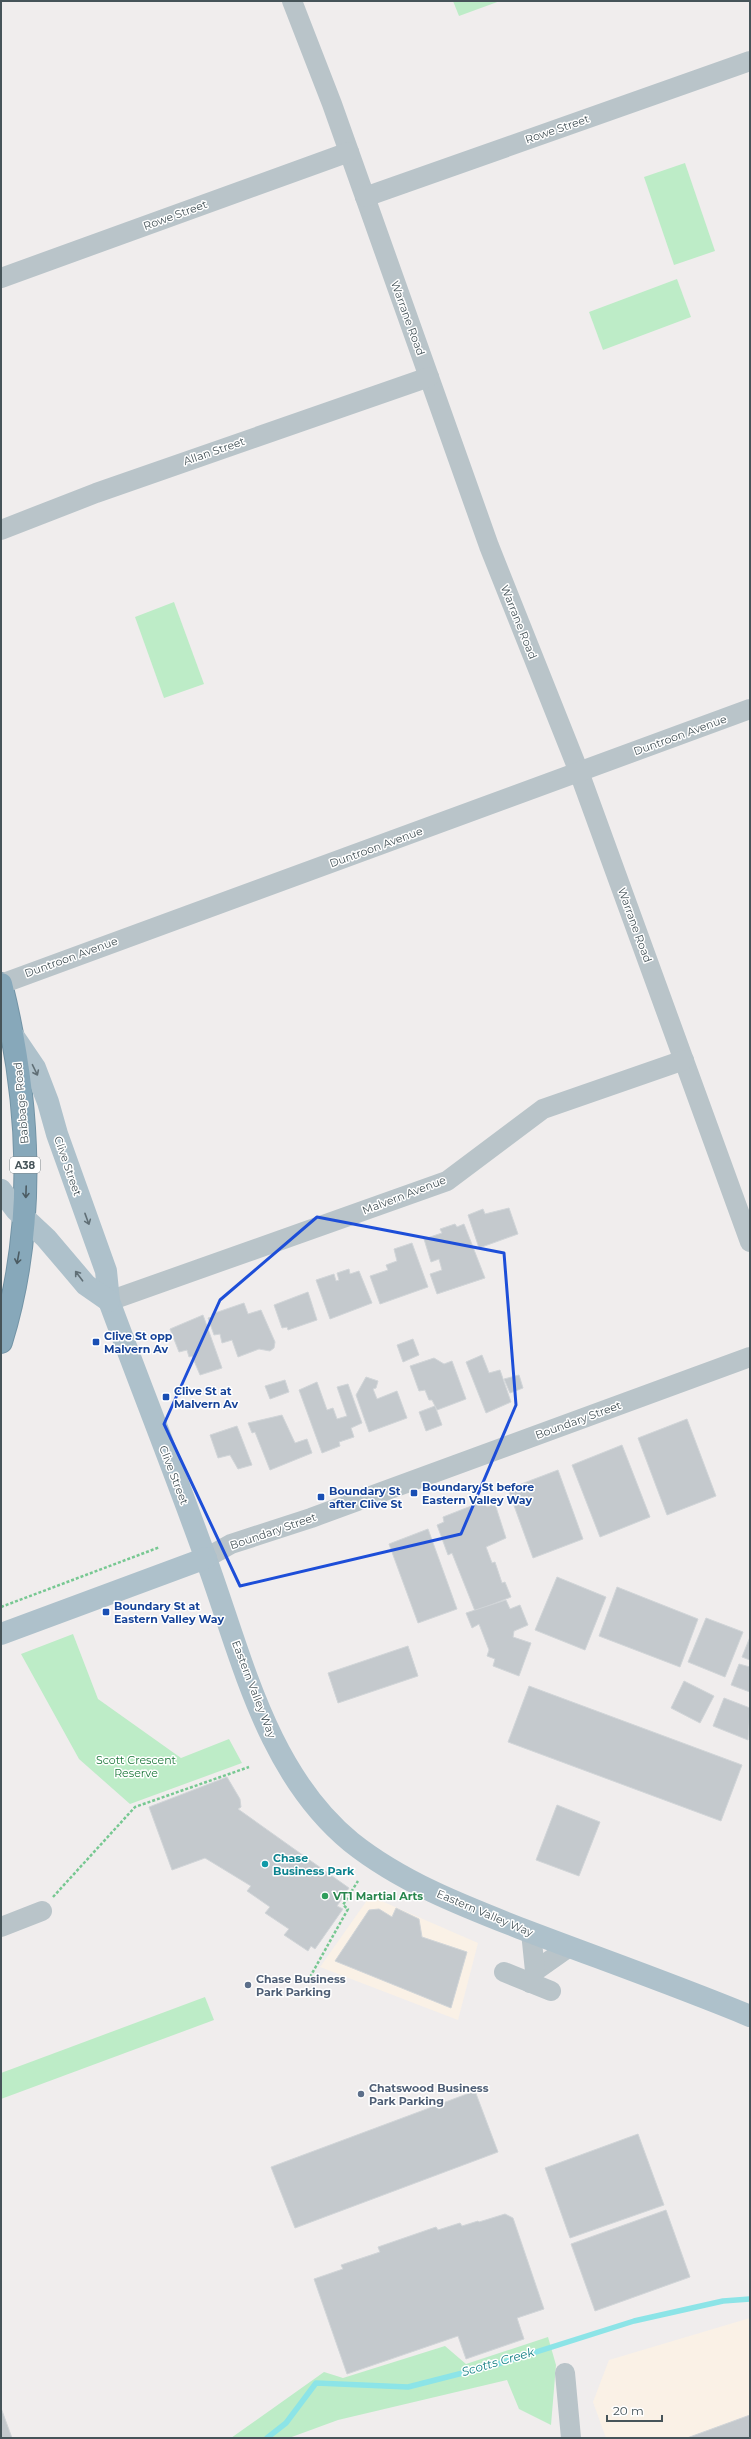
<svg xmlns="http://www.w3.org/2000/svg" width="751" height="2439" font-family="Montserrat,sans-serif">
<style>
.commercial{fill:#faf1e6}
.green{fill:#bdecc7}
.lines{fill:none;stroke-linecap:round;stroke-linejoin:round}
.stream{stroke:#8ce4e7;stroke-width:5.5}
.building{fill:#c4c9cd;stroke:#d1d5d8}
.highway-casing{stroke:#7293a5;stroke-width:24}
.path{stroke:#77c892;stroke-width:2.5;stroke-dasharray:3 2;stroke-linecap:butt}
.minor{stroke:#b9c4c9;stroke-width:20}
.major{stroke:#aec1cb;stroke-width:22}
.highway{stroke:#87a8ba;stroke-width:22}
.oneway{stroke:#606f76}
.oneway2{stroke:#4c5c63}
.marked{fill:none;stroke:#1d4ed8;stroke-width:3;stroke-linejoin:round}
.transit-dot{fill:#1a4fb4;stroke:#fff;stroke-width:1.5}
.culture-dot{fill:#0f9aa8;stroke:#fff;stroke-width:1.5}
.leisure-dot{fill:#2e9e5b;stroke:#fff;stroke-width:1.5}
.service-dot{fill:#5c6f8a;stroke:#fff;stroke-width:1.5}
.labels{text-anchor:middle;stroke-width:3;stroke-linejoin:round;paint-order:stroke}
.shield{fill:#fff;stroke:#7e878b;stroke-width:1}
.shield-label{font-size:10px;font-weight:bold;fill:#465459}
.street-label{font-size:11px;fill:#465459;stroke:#fff}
.transit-label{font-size:11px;font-weight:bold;fill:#164399;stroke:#fff;text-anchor:start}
.park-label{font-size:11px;fill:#1b7739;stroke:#fff}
.culture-label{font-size:11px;font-weight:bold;fill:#0d838f;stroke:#fff;text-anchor:start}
.leisure-label{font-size:11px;font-weight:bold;fill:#27864d;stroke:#fff;text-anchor:start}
.service-label{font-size:11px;font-weight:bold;fill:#4e5e75;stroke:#fff;text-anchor:start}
.water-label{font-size:12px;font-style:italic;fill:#137f83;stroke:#fff}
</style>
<rect width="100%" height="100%" fill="#f0eded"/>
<g class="commercial">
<path d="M370,1896L478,1943L458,2020L320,1967Z"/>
<path d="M750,2318V2438H606L593,2402L609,2360Z"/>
</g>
<g class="green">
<path d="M453,1H500L459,16Z"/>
<path d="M685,163L715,251L674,265L644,177Z"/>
<path d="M677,279L691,317L603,350L589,312Z"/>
<path d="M174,602L204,684L164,698L135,617Z"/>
<path d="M73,1634L98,1699L181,1758L229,1739L242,1763L130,1804L79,1759L21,1654Z"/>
<path d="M205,1997L214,2020L1,2099V2073Z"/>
<path d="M548,2337L556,2365L551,2425L519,2409L507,2380L338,2420L289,2438H231L324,2372L343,2378L445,2346L466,2364Z"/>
</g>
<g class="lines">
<path class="stream" d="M267,2438L286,2423L316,2383L408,2387L498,2364L634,2321L723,2301L750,2299"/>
</g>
<g class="building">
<path d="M509,1208L518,1234L479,1248L468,1215L483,1209L485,1214Z"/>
<path d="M455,1224L457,1227L464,1224L485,1278L437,1294L430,1274L442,1270L439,1259L431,1262L424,1239L442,1233L440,1229Z"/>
<path d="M412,1243L428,1287L380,1304L370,1276L388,1270L386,1265L397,1261L394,1249Z"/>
<path d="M349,1269L350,1274L359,1271L372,1303L330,1319L316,1280L334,1274L336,1281L339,1280L337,1273Z"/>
<path d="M308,1292L317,1320L288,1330L287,1327L282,1328L274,1305Z"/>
<path d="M244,1303L248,1314L261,1310L275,1342L274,1348L270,1351L259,1349L238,1357L232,1340L222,1343L220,1334L214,1335L208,1318L212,1317V1314Z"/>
<path d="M203,1315L222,1368L200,1375L192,1356L189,1357L187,1350L179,1352L170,1329Z"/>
<path d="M413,1339L419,1355L403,1362L397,1345Z"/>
<path d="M482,1355L489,1373L500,1370L511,1402L486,1413L466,1362Z"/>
<path d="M434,1358L444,1364L452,1361L466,1399L437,1410L432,1400H429L425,1390L419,1391L410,1366Z"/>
<path d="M519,1375L523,1388L510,1393L504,1379Z"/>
<path d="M366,1377L378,1381L376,1388L373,1389L377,1399L397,1391L407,1418L369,1432L356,1395Z"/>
<path d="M285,1380L289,1392L270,1399L265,1386Z"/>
<path d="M317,1382L327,1410L333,1408L337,1419L347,1416L337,1387L348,1384L362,1423L351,1428L354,1437L339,1442L340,1446L322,1453L299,1390Z"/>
<path d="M435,1406L442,1425L426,1431L419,1412Z"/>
<path d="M282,1415L295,1443L307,1439L312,1453L270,1470L255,1432L252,1433L248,1423Z"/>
<path d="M687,1419L716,1496L667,1515L638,1438Z"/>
<path d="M237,1426L252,1465L238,1469L230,1455L218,1458L210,1435Z"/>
<path d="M622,1445L650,1517L600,1537L572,1465Z"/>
<path d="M558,1470L583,1539L533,1558L508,1489Z"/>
<path d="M484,1501L487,1507L495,1504L506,1538L486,1547L492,1563L495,1562L502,1583L505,1582L511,1597L475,1611L452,1553L448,1555L437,1525L444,1522L443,1517Z"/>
<path d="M428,1529L457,1609L418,1623L389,1544Z"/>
<path d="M557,1577L606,1597L585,1650L535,1630Z"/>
<path d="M617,1587L698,1619L680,1667L599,1636Z"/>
<path d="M506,1600L510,1609L520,1605L528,1625L514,1631L513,1637L531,1643L519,1676L493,1666L495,1659L487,1656L489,1650L479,1624L472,1628L466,1613Z"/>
<path d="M706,1618L743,1632L725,1677L688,1662Z"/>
<path d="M750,1637V1660L742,1657Z"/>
<path d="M408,1646L418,1676L338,1703L328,1673Z"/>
<path d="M739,1664L750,1667V1692L731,1685Z"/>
<path d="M684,1681L714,1696L700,1723L671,1708Z"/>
<path d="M529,1686L742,1765L721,1821L508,1742Z"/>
<path d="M724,1698L750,1708L748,1740L713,1726Z"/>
<path d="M227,1777L240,1799L241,1807L238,1809L349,1888L337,1906L343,1909L315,1949L311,1946L308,1951L284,1935L289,1929L265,1913L270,1907L247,1891L251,1886L205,1858L172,1870L149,1807Z"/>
<path d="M557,1805L600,1822L579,1876L536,1860Z"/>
<path d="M396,1908L419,1919L422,1937L467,1952L451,2008L335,1961L369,1910L379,1909L392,1917Z"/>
<path d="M475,2091L498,2152L295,2228L271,2167Z"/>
<path d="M638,2134L664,2205L570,2238L545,2168Z"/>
<path d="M666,2210L690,2277L595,2311L571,2244Z"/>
<path d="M505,2214L513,2218L544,2309L517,2318L524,2339L466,2359L458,2336L347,2374L314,2279L343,2269L341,2265L380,2252L378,2247L436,2227L438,2230L460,2223L462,2226L478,2221L479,2222Z"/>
<path d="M1,2408L12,2438H1Z"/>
<path d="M750,2415V2438H687Z"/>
</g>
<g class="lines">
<g class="highway-casing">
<path id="highway" d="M1,984C30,1100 37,1226 1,1342"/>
</g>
<g class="path">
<path d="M1,1607L160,1547"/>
<path d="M53,1897L135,1807L249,1767"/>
<path d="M310,1977L348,1909L343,1905L358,1881"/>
</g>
<g class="minor">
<path d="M292,1L332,104L489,546L579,772L750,1242"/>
<path d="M365,197L750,61"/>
<path d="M1,278L349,152"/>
<path d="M1,530L96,493L429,377"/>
<path d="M1,984L750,709"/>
<path d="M109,1301L447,1181L543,1109L684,1060"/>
<path d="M206,1558L231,1544L311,1518L750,1357"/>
<path d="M1,1927L42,1911"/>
<path d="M535,1971L569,1947"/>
<path d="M504,1972L551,1991"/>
<path d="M530,1983L535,1971L531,1932"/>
<path d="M565,2373L571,2438"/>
</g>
<g class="major">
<path d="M14,1037L35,1068L48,1102L57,1134L106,1271L109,1301C141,1387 175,1473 206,1559C242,1657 266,1772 351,1842C401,1882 463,1906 522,1929C598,1958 675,1985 750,2016"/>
<path d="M1,1190L16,1210L46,1238L86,1285L109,1301"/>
<path d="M1,1634L206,1558"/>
</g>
<use href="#highway" class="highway"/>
</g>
<defs><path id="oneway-shaft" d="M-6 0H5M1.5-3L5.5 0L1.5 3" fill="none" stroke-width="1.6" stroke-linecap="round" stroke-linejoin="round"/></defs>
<g class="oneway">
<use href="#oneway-shaft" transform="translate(35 1070) rotate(64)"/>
<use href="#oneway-shaft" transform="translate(87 1219) rotate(70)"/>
<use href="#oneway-shaft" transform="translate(79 1276) rotate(-127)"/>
</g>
<g class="oneway2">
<use href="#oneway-shaft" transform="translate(26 1192) rotate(92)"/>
<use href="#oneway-shaft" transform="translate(18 1258) rotate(100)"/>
</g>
<path class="marked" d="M317,1217L504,1253L516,1405L461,1534L240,1586L164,1424L220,1300Z"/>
<g class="transit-dot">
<rect x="92" y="1338" width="8" height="8" rx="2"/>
<rect x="162" y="1393" width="8" height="8" rx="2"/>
<rect x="410" y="1489" width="8" height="8" rx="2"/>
<rect x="317" y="1493" width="8" height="8" rx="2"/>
<rect x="102" y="1608" width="8" height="8" rx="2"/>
</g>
<circle class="culture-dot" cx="265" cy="1864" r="4"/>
<circle class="leisure-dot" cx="325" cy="1896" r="4"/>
<g class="service-dot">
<circle cx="248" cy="1985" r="4"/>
<circle cx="361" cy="2094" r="4"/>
</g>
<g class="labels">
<rect class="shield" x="10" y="1157" width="30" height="16" rx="3"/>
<g class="shield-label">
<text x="25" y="1169">A38</text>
</g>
<g class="street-label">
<text transform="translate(557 129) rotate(-19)" y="4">Rowe Street</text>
<text transform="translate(175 215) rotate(-20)" y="4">Rowe Street</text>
<text transform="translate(408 318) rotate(70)" y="4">Warrane Road</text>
<text transform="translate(214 451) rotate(-19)" y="4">Allan Street</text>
<text transform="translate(519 622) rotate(68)" y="4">Warrane Road</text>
<text transform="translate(680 735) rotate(-20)" y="4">Duntroon Avenue</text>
<text transform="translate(376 847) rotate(-20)" y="4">Duntroon Avenue</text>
<text transform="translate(635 925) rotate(70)" y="4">Warrane Road</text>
<text transform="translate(71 957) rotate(-20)" y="4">Duntroon Avenue</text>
<text transform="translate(21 1103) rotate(-95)" y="4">Babbage Road</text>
<text transform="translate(68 1166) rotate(71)" y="4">Clive Street</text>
<text transform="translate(404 1195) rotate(-21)" y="4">Malvern Avenue</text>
<text transform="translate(578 1420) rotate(-20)" y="4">Boundary Street</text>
<text transform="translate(174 1475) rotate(69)" y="4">Clive Street</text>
<text transform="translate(273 1531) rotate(-19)" y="4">Boundary Street</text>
<text transform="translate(254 1689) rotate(69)" y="4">Eastern Valley Way</text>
<text transform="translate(485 1913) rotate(23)" y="4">Eastern Valley Way</text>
</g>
<g class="transit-label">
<text x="104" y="1340">Clive St opp<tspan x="104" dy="13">Malvern Av</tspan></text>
<text x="174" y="1395">Clive St at<tspan x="174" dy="13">Malvern Av</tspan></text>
<text x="422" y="1491">Boundary St before<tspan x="422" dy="13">Eastern Valley Way</tspan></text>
<text x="329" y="1495">Boundary St<tspan x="329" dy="13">after Clive St</tspan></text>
<text x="114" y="1610">Boundary St at<tspan x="114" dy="13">Eastern Valley Way</tspan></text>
</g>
<g class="park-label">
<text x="136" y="1764">Scott Crescent<tspan x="136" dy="13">Reserve</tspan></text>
</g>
<g class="culture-label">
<text x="273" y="1862">Chase<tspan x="273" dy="13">Business Park</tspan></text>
</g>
<g class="leisure-label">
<text x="333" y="1900">VT1 Martial Arts</text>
</g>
<g class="service-label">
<text x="256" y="1983">Chase Business<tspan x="256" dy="13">Park Parking</tspan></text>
<text x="369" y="2092">Chatswood Business<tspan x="369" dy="13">Park Parking</tspan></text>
</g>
<g class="water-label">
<text transform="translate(498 2362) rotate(-16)" y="4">Scotts Creek</text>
</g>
</g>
<rect width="751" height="2439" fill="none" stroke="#465459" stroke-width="4"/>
<path d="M607 2415v6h55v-6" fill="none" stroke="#465459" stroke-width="2"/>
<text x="613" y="2415" font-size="12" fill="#465459" stroke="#ffffff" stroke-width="3" paint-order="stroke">20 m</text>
</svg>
